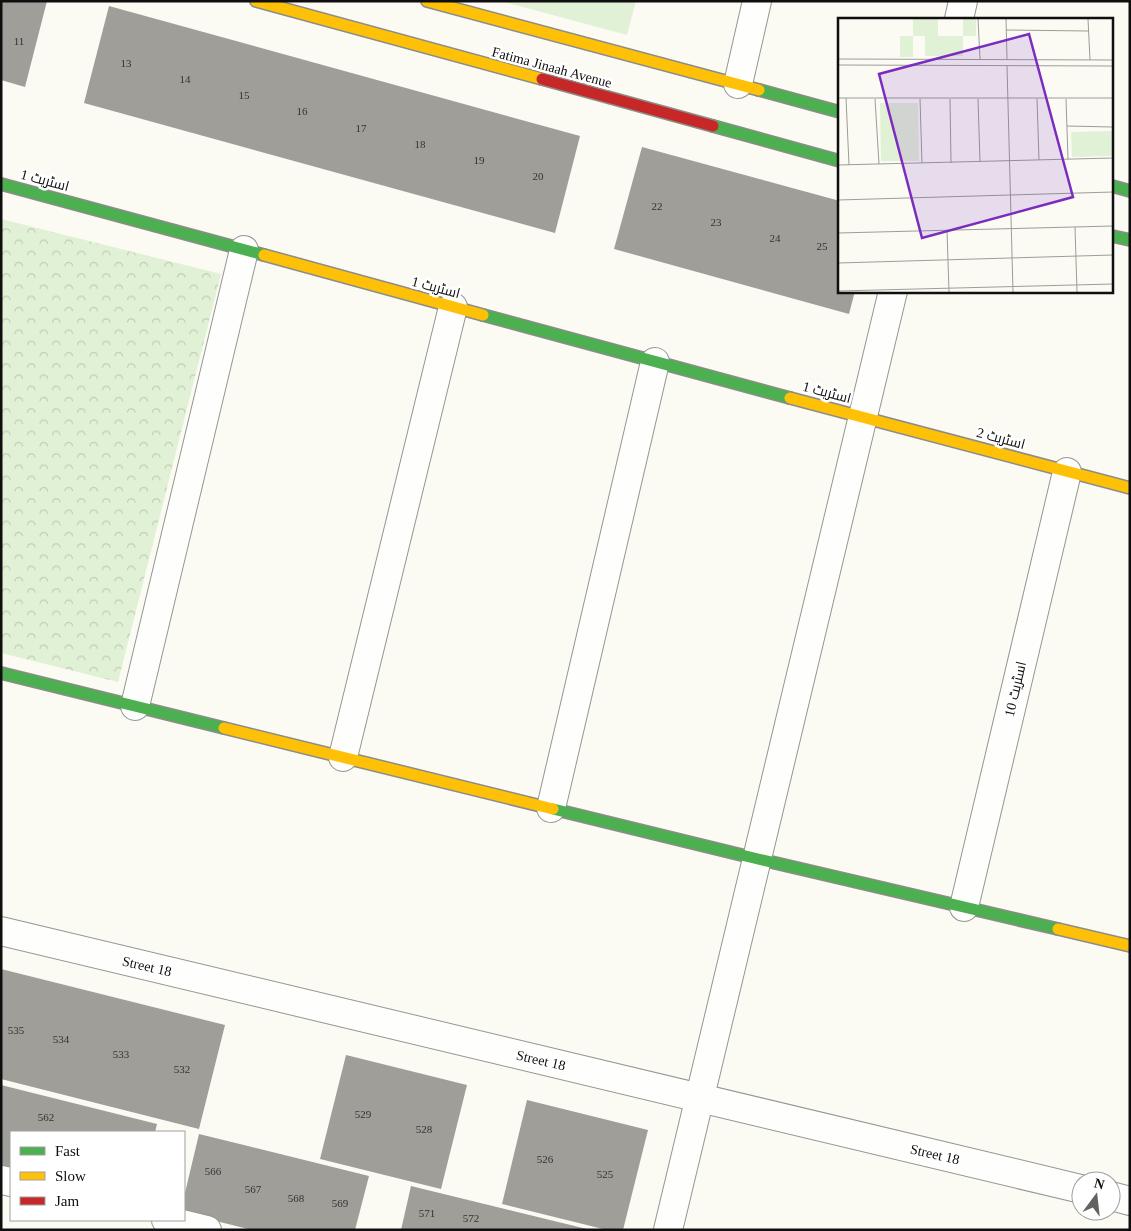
<svg xmlns="http://www.w3.org/2000/svg" width="1131" height="1231" font-family="'Times New Roman',Cairo,serif">
<style>
.grass{fill:#e1f1d5}
.park{fill:url(#park-crowns)}
.building{fill:#9f9e99}
.lines{fill:none;stroke-linecap:round;stroke-linejoin:round}
.street-casing{stroke:#959592;stroke-width:30}
.fast-casing{stroke:#8c8c89;stroke-width:14}
.slow-casing{stroke:#8c8c89;stroke-width:14}
.jam-casing{stroke:#8c8c89;stroke-width:14}
.street{stroke:#fefefd;stroke-width:28}
.fast{stroke:#4caf50;stroke-width:11}
.slow{stroke:#ffc107;stroke-width:11}
.jam{stroke:#c62828;stroke-width:11}
.labels{text-anchor:middle;stroke-width:5;stroke-linejoin:round;paint-order:stroke}
.number-label{font-size:11px;fill:#333332}
.street-label{font-size:14px;fill:#0f0f0f;stroke:#fff}
.inset-road{fill:none;stroke:#9d9d98;stroke-width:1}
.view{fill:#7b2cbf;fill-opacity:0.15;stroke:#7b2cbf;stroke-width:2.5}
.inset-edge{fill:none;stroke:#0f0f0f;stroke-width:2.5}
</style>
<defs>
<pattern id="park-crowns" width="20" height="18" patternUnits="userSpaceOnUse" patternTransform="scale(1.25)"><rect width="20" height="18" fill="#e1f1d5"/><path d="M2 6a3 3 0 1 1 6 0M12 15a3 3 0 1 1 6 0" fill="none" stroke="#c0cdb6"/></pattern>
</defs>
<rect width="100%" height="100%" fill="#fbfbf4"/>
<path class="grass" d="M501,1H636L627,35Z"/>
<path class="park" d="M1,219L221,274L118,682L1,653Z"/>
<g class="building">
<path d="M1,1H47L25,87L1,80Z"/>
<path d="M109,6L580,136L555,233L84,103Z"/>
<path d="M642,147L840,201V291H855L849,314L614,249Z"/>
<path d="M1,969L225,1025L199,1129L1,1079Z"/>
<path d="M346,1055L467,1085L441,1189L320,1159Z"/>
<path d="M1,1085L157,1124L155,1132H11V1170L1,1168Z"/>
<path d="M527,1100L648,1130L623,1230H607L502,1204Z"/>
<path d="M199,1134L369,1176L355,1230H252L184,1213V1197Z"/>
<path d="M411,1186L587,1229V1230H401Z"/>
</g>
<g class="lines">
<g class="street-casing">
<g id="street">
<path d="M959,19L963,1"/>
<path d="M738,84L757,1"/>
<path d="M135,706L244,250"/>
<path d="M343,757L453,307"/>
<path d="M551,808L655,362"/>
<path d="M964,907L1067,472"/>
<path d="M1,931L1081,1189"/>
<path d="M1,1180L11,1182"/>
<path d="M1111,1196L1130,1201"/>
<path d="M166,1220L207,1230"/>
<path d="M668,1230L893,291"/>
</g>
</g>
<g class="fast-casing">
<g id="fast">
<path d="M759,90L840,112"/>
<path d="M713,126L840,161"/>
<path d="M1,184L264,255"/>
<path d="M1112,186L1130,191"/>
<path d="M1112,236L1130,240"/>
<path d="M483,315L790,398"/>
<path d="M1,673L224,728"/>
<path d="M553,809L758,859L1058,929"/>
</g>
</g>
<g class="slow-casing">
<g id="slow">
<path d="M256,1L542,79"/>
<path d="M427,1L759,90"/>
<path d="M264,255L483,315"/>
<path d="M790,398L1130,488"/>
<path d="M224,728L553,809"/>
<path d="M1058,929L1130,946"/>
</g>
</g>
<g class="jam-casing">
<path id="jam" d="M542,79L713,126"/>
</g>
<use href="#street" class="street"/>
<use href="#fast" class="fast"/>
<use href="#slow" class="slow"/>
<use href="#jam" class="jam"/>
</g>
<g class="labels">
<g class="number-label">
<text x="19" y="45">11</text>
<text x="126" y="67">13</text>
<text x="185" y="83">14</text>
<text x="244" y="99">15</text>
<text x="302" y="115">16</text>
<text x="361" y="132">17</text>
<text x="420" y="148">18</text>
<text x="479" y="164">19</text>
<text x="538" y="180">20</text>
<text x="657" y="210">22</text>
<text x="716" y="226">23</text>
<text x="775" y="242">24</text>
<text x="822" y="250">25</text>
<text x="16" y="1034">535</text>
<text x="61" y="1043">534</text>
<text x="121" y="1058">533</text>
<text x="182" y="1073">532</text>
<text x="363" y="1118">529</text>
<text x="46" y="1121">562</text>
<text x="424" y="1133">528</text>
<text x="545" y="1163">526</text>
<text x="213" y="1175">566</text>
<text x="605" y="1178">525</text>
<text x="253" y="1193">567</text>
<text x="296" y="1202">568</text>
<text x="340" y="1207">569</text>
<text x="427" y="1217">571</text>
<text x="471" y="1222">572</text>
</g>
<g class="street-label">
<text transform="translate(552 67) rotate(15)" y="5">Fatima Jinaah Avenue</text>
<text transform="translate(45 180) rotate(15)" y="5">اسٹریٹ 1</text>
<text transform="translate(436 287) rotate(15)" y="5">اسٹریٹ 1</text>
<text transform="translate(827 392) rotate(15)" y="5">اسٹریٹ 1</text>
<text transform="translate(1001 438) rotate(15)" y="5">اسٹریٹ 2</text>
<text transform="translate(1015 689) rotate(-77)" y="5">اسٹریٹ 10</text>
<text transform="translate(147 966) rotate(13)" y="5">Street 18</text>
<text transform="translate(541 1060) rotate(13)" y="5">Street 18</text>
<text transform="translate(935 1154) rotate(13)" y="5">Street 18</text>
</g>
</g>
<g transform="translate(838 18)">
<rect width="275" height="275" fill="#fbfbf4"/>
<path d="M75,1H100V18H125V1H138V18H125V38H87V18H75V39H62V18H75Z" fill="#e1f1d5"/>
<path d="M42,85H80L81,143H43ZM275,113V138L234,139L233,114Z" fill="#e1f1d5"/>
<path class="inset-road" d="M140,1L142,41M168,1L169,41M250,1L252,42M168,12L251,13M0,41L275,42M0,47L275,48M169,48L175,274M0,80H275M8,80L11,147M37,81L41,146M82,81L84,145M112,81L113,145M140,81L142,144M199,81L201,142M228,81L230,141M229,108L275,109M0,147L275,140M0,182L275,174M237,209L239,274M109,212L111,274M0,215L275,208M0,245L275,237M0,273L275,266"/>
<path class="view" d="M191,16L235,179L84,220L41,56Z"/>
<rect width="275" height="275" class="inset-edge"/>
</g>
<rect width="1131" height="1231" fill="none" stroke="#0f0f0f" stroke-width="5"/>
<rect x="10" y="1131" width="175" height="90" fill="#ffffff" stroke="#9f9f9f"/>
<rect x="20" y="1147" width="25" height="8" fill="#4caf50" stroke="#9f9f9f"/>
<text x="55" y="1156" font-size="15" fill="#0f0f0f">Fast</text>
<rect x="20" y="1172" width="25" height="8" fill="#ffc107" stroke="#9f9f9f"/>
<text x="55" y="1181" font-size="15" fill="#0f0f0f">Slow</text>
<rect x="20" y="1197" width="25" height="8" fill="#c62828" stroke="#9f9f9f"/>
<text x="55" y="1206" font-size="15" fill="#0f0f0f">Jam</text>
<g transform="translate(1096 1196) rotate(15)"><circle r="24" fill="#ffffff" stroke="#9f9f9f"/>
<path d="M0-4L9 19L0 12L-9 19Z" fill="#62625f"/>
<text y="-8" font-size="14" font-weight="bold" text-anchor="middle" fill="#0f0f0f">N</text>
</g>
</svg>
